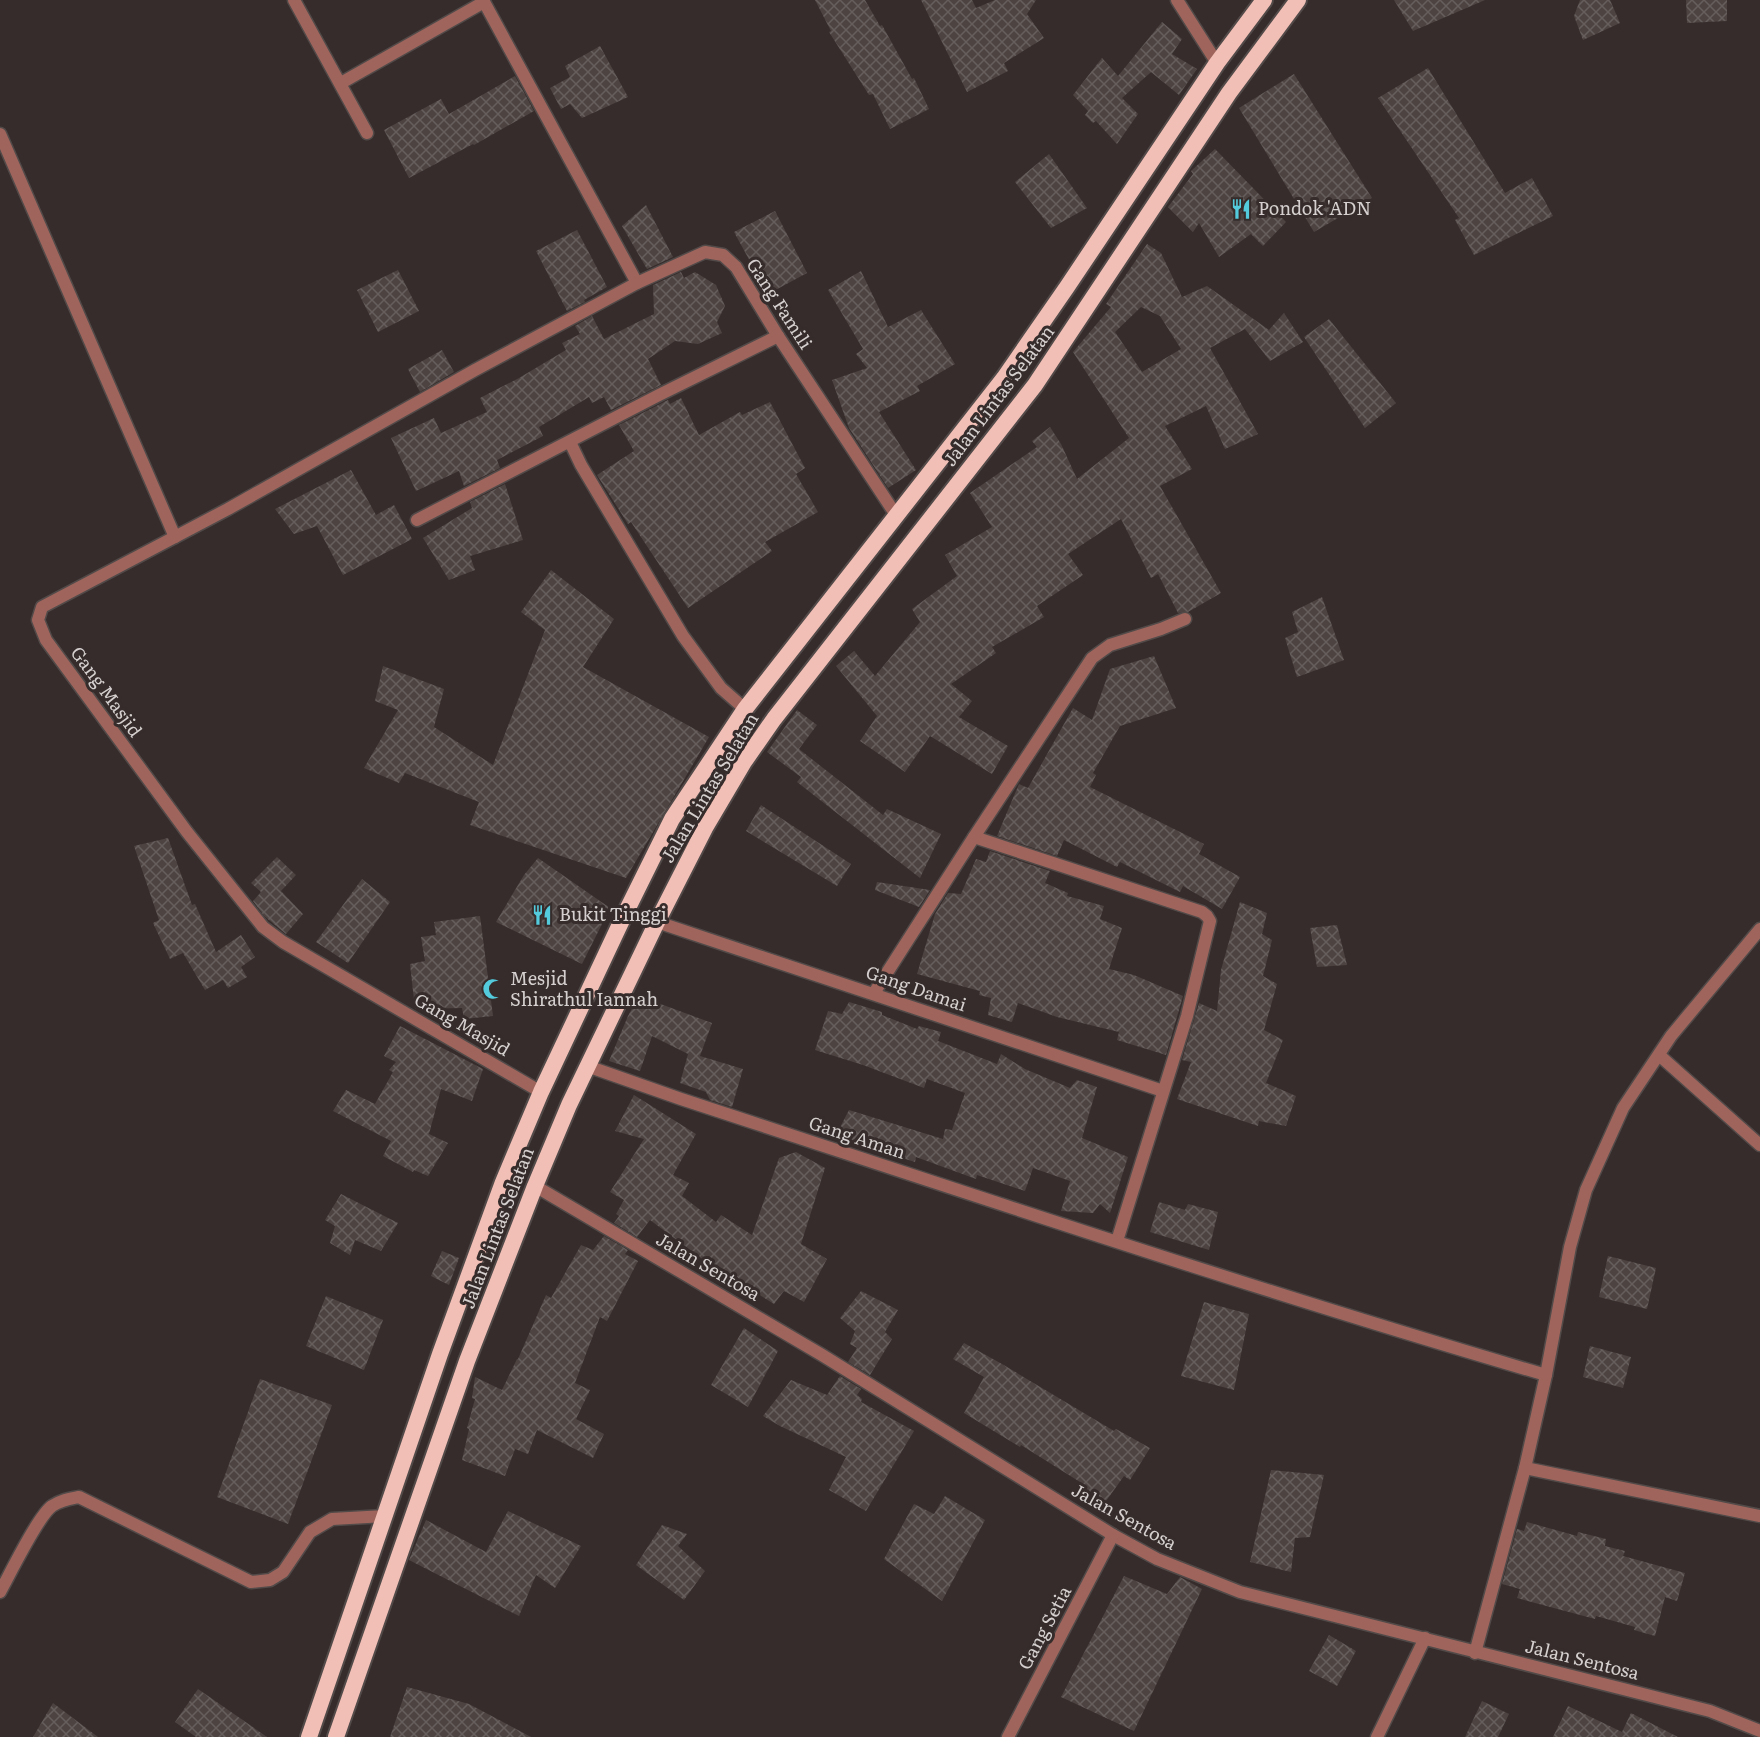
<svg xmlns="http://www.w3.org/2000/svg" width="1760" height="1737" font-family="Literata,serif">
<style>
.building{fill:url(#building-cross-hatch);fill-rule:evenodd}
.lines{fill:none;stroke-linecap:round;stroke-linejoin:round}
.minor-casing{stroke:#524a49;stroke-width:15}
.trunk-casing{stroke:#524a49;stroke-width:20}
.minor{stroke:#9f655c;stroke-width:12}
.trunk{stroke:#f2bfb6;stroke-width:16}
.labels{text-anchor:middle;stroke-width:6;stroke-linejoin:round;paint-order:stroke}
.poi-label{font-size:18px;fill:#d5d0cf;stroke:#352c2b;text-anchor:start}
.street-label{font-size:18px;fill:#d5d0cf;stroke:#352c2b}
</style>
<defs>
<pattern id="building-cross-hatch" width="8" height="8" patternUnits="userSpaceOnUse" patternTransform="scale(1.5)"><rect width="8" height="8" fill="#4d4442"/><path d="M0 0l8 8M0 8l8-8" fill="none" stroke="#665e5c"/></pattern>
</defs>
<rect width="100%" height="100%" fill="#352c2b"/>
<g class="building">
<path d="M815,0H865L880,26L882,25L912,79L914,78L929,109L890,129L873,94L869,95L829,32L831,31Z"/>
<path d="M921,0H972L976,8L995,0H1036L1027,14L1044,38L1004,63L1008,71L967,92Z"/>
<path d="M1394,0H1485L1413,31Z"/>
<path d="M1580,0H1610L1620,23L1583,40L1574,16Z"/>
<path d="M1686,0H1727V21L1687,23Z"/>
<path d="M1162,22L1182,39L1172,54L1197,69L1179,95L1151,72L1122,98L1138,114L1117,144L1096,121L1093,123L1085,115L1088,111L1073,95L1102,58L1118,76Z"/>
<path d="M600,46L628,97L582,118L570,104L561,109L550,88L570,77L565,66Z"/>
<path d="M1428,68L1505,193L1532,178L1553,216L1474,255L1455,220L1459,218L1378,98Z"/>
<path d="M1294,74L1372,198L1314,232L1239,108Z"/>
<path d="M515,76L534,111L474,145L473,144L409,178L384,130L441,99L449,114Z"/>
<path d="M1215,149L1286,222L1263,246L1251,234L1219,257L1199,223L1193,232L1168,207L1193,174L1191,171Z"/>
<path d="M1049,154L1087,208L1051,228L1015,182Z"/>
<path d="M646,205L673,257L647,269L622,226Z"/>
<path d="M775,211L807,273L768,294L734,232Z"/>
<path d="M577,230L607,287L584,300L585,302L567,311L536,251Z"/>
<path d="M1147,244L1161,253L1182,297L1207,286L1269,330L1284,313L1303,342L1270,361L1245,329L1210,348L1258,434L1225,449L1206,406L1165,426L1192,469L1160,486L1221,593L1188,612L1178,613L1158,574L1151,578L1121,519L1068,554L1083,575L1037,606L1044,617L992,647L996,653L951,684L972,701L959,717L1008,746L992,774L930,736L905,772L860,741L877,716L836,666L854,651L875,676L920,622L912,609L957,576L945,555L992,527L970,493L1037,447L1032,441L1050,427L1061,444L1077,479L1129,438L1073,352L1111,307L1106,304ZM1141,307L1160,316L1181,349L1142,372L1115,332Z"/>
<path d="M398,270L419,311L378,332L357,290Z"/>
<path d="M861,271L888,327L921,310L955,364L917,386L920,391L879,412L916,470L888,488L849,428L832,380L867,368L856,354L863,349L828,290Z"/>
<path d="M681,272L684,278L695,272L716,285L725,306L717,322L722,333L698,344L675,341L648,359L661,385L611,410L604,397L592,403L589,397L539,427L543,436L497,460L500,468L464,486L459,471L416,491L391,438L434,418L441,433L487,412L480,398L519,378L566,350L562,343L580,334L575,326L592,316L604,339L654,314L653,285Z"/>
<path d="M1329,319L1396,403L1365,428L1304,337Z"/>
<path d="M442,350L454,372L420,392L408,369Z"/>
<path d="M681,398L699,435L740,412L742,415L770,402L805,468L796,474L818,512L765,542L772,551L688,608L631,522L628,524L597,475L634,451L619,425L668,400L670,404Z"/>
<path d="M351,470L376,515L394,505L412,539L343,575L317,526L294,534L275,509Z"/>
<path d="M505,484L523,540L470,556L475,570L449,580L423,538L472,508L470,502Z"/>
<path d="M551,570L614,619L583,667L709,737L626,878L470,825L479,802L405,773L399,783L364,768L398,710L375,701L383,666L444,689L434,727L493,765L545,630L521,612Z"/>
<path d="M1322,597L1344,660L1297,677L1285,638L1298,632L1292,612Z"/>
<path d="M1154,656L1176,708L1120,726L1093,773L1096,775L1090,787L1204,844L1199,854L1240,877L1222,909L1183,886L1180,892L1120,862L1117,867L1064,840L1057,856L997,836L1019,784L1028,788L1073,708L1092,720L1110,669Z"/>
<path d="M797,710L817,725L799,749L883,815L887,809L941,834L920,878L797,782L801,777L767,752Z"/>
<path d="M761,805L851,864L837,886L746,831Z"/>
<path d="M168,838L192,905L195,904L216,952L241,935L255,957L241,967L247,977L228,988L223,980L205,990L183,953L170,959L153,923L159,920L134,846Z"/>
<path d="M990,851L1050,871L1045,883L1068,893L1067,896L1104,906L1100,919L1122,928L1109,969L1134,975L1183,996L1166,1055L1117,1040L1119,1032L1057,1017L1018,1003L1012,1022L988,1015L991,998L979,995L980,991L917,974L935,914L948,893L961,894L976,859L986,862Z"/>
<path d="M277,857L296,875L281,891L303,914L286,934L264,916L253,901L261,892L251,883Z"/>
<path d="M538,858L610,908L582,964L496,922L524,875Z"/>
<path d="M362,879L390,902L348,963L316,942Z"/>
<path d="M877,882L930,890L919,907L875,890Z"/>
<path d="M1240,902L1267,913L1262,934L1272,940L1263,976L1277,984L1264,1030L1283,1040L1266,1083L1296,1096L1286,1126L1259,1121L1258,1126L1177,1099L1191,1062L1182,1060L1199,1003L1217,1011L1221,970Z"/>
<path d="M480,916L493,1016L464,1019L462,1008L415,1009L410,964L425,961L421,937L436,935L434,922Z"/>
<path d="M1337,925L1347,965L1317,967L1310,928Z"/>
<path d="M639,996L712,1023L700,1056L743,1069L732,1107L710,1100L706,1092L680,1083L688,1054L652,1036L640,1071L609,1061L628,1016Z"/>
<path d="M849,1002L882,1012V1015L917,1029L919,1026L941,1032L938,1041L997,1064L1001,1054L1025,1069L1070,1088L1077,1080L1097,1087L1082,1138L1128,1157L1110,1213L1100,1204L1093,1213L1061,1211L1070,1181L1033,1168L1025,1191L977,1175L976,1179L916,1157L915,1162L835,1137L849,1110L943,1139L945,1129L952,1130L965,1093L927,1079L924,1088L863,1065L815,1050L828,1011L842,1014Z"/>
<path d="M400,1026L483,1069L472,1101L441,1089L429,1134L448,1143L428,1176L414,1170L413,1172L383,1156L391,1141L333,1111L346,1090L375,1104L393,1072L389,1070L396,1062L384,1056Z"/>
<path d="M634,1095L696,1134L673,1175L689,1183L682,1196L716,1222L721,1215L752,1235L779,1158L796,1152L825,1168L801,1244L827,1259L804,1302L784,1291L774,1304L722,1271L721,1273L650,1220L637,1237L614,1223L619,1216L616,1214L624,1200L610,1192L644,1139L615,1131Z"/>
<path d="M341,1194L398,1223L381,1251L355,1240L350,1255L330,1243L335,1226L325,1220Z"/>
<path d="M1159,1202L1185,1210L1188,1204L1218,1212L1209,1250L1150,1232Z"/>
<path d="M604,1236L628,1250L625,1254L638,1261L607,1321L600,1317L575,1383L590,1390L576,1419L604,1434L593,1458L537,1430L528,1454L515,1449L505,1476L462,1460L469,1429L467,1428L475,1399L472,1398L475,1377L502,1390L517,1359H518L546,1295L551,1298L581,1245L593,1250Z"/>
<path d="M442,1251L459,1258L449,1285L431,1276Z"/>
<path d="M1608,1256L1656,1268L1647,1309L1599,1297Z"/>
<path d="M861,1291L898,1310L885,1332L892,1339L870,1375L848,1362L857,1348L850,1344L855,1331L840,1318Z"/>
<path d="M326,1296L383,1320L364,1370L306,1346Z"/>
<path d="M1204,1302L1249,1314L1234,1390L1181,1376Z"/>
<path d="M744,1328L778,1351L748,1407L711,1385Z"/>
<path d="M964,1343L1002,1364L1114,1431L1116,1429L1150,1448L1130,1480L1124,1476L1106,1501L1078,1485L1080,1482L1021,1445L1020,1447L964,1413L984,1377L953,1359Z"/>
<path d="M1590,1346L1631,1357L1623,1388L1583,1377Z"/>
<path d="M840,1376L861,1389L857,1395L862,1399L861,1402L914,1431L866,1511L829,1490L846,1457L780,1426L763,1416L791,1380L827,1395Z"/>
<path d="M260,1379L332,1405L288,1524L217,1497Z"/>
<path d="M1271,1470L1324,1475L1310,1537L1295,1538L1291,1572L1250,1562Z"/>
<path d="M945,1496L985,1520L942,1601L884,1559L914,1504L934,1514Z"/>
<path d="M508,1511L581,1546L555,1588L536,1575L519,1616L409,1560L426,1520L486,1552Z"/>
<path d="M1527,1522L1577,1536L1578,1532L1606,1539L1605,1546L1625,1551L1623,1556L1685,1573L1677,1601L1665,1597L1655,1636L1634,1630L1635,1627L1596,1616L1595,1619L1517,1598L1520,1589L1502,1584L1517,1529L1524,1531Z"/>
<path d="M662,1525L687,1534L678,1546L705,1571L684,1600L636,1565Z"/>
<path d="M1124,1576L1167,1594L1180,1577L1202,1589L1134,1731L1061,1697Z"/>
<path d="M1329,1635L1356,1651L1337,1686L1309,1671Z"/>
<path d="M407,1687L469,1704L531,1737H390Z"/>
<path d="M198,1689L267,1737H196L175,1722Z"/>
<path d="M1482,1701L1509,1714L1498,1737H1465Z"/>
<path d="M53,1703L98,1737H33Z"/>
<path d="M1568,1706L1622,1732L1631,1713L1678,1737H1553Z"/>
</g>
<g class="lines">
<g class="minor-casing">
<g id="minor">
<path d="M294,0L367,133"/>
<path d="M483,0L637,283"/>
<path d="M1177,0L1217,63"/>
<path d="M341,83L484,2"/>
<path d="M0,134L175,537"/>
<path d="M570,442L581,465L683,636L721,688L745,709"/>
<path d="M417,520L659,395L778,336"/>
<path d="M974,837L1202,912L1207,916L1210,921L1187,1016L1117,1241"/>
<path d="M657,922L1163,1091"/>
<path d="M874,993L974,837L1092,658L1110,645L1161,629L1185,619"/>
<path d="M1659,1055L1760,1145"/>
<path d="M587,1066L681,1099C968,1193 1255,1290 1546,1375L1525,1468L1475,1653"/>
<path d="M541,1092L283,942L263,927L187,832L46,640L38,620L42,607L228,509L475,370L637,283L705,252L723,255L736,267L778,336L896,515"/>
<path d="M535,1186L822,1355L1113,1535L1157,1559L1240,1592L1710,1711L1760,1731"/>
<path d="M1546,1375L1570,1247L1586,1190L1623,1108L1671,1036L1760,929"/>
<path d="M1525,1468L1760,1516"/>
<path d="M0,1592C10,1574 38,1516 52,1506C61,1500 69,1499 79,1497L251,1582L270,1580L283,1572L310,1532L332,1519L385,1516"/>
<path d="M1008,1737L1113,1535"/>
<path d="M1377,1737L1425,1638"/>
</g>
</g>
<g class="trunk-casing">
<g id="trunk">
<path d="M309,1737L440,1354L503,1182L541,1092L622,920L672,819L745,709L1004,378L1067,287L1217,63L1264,0"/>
<path d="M336,1737L467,1361L535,1186L569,1105L657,922L705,828L744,762L774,719L1035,385L1229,93L1298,0"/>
</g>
</g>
<use href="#minor" class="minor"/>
<use href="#trunk" class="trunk"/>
</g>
<defs>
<g id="restaurant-bare" transform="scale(1.62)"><path d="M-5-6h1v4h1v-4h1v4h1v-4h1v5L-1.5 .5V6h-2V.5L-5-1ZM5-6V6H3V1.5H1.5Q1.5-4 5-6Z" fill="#54cadd" stroke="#352c2b" stroke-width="2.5" paint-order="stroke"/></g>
<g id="mosque-bare" transform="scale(1.62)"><path d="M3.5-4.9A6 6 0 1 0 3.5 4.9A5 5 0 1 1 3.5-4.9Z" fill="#54cadd" stroke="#352c2b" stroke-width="2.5" paint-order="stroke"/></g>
</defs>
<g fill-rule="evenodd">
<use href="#restaurant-bare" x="1241" y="209"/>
<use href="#restaurant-bare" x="542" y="915"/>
<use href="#mosque-bare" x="493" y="989"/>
</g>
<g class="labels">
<g class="poi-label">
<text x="1258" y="215">Pondok 'ADN</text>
<text x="559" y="921">Bukit Tinggi</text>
<text x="510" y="985">Mesjid<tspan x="510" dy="21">Shirathul Iannah</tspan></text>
</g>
<g class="street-label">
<text transform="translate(779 304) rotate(57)" y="6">Gang Famili</text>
<text transform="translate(999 396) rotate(-53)" y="6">Jalan Lintas Selatan</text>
<text transform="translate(106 692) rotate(54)" y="6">Gang Masjid</text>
<text transform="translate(710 788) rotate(-59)" y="6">Jalan Lintas Selatan</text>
<text transform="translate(916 989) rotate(19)" y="6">Gang Damai</text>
<text transform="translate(462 1025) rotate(30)" y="6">Gang Masjid</text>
<text transform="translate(857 1138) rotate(18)" y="6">Gang Aman</text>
<text transform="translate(498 1228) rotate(-69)" y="6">Jalan Lintas Selatan</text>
<text transform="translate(708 1267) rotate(30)" y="6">Jalan Sentosa</text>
<text transform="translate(1124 1517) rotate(29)" y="6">Jalan Sentosa</text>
<text transform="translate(1045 1628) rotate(-62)" y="6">Gang Setia</text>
<text transform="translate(1582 1660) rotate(14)" y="6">Jalan Sentosa</text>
</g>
</g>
</svg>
